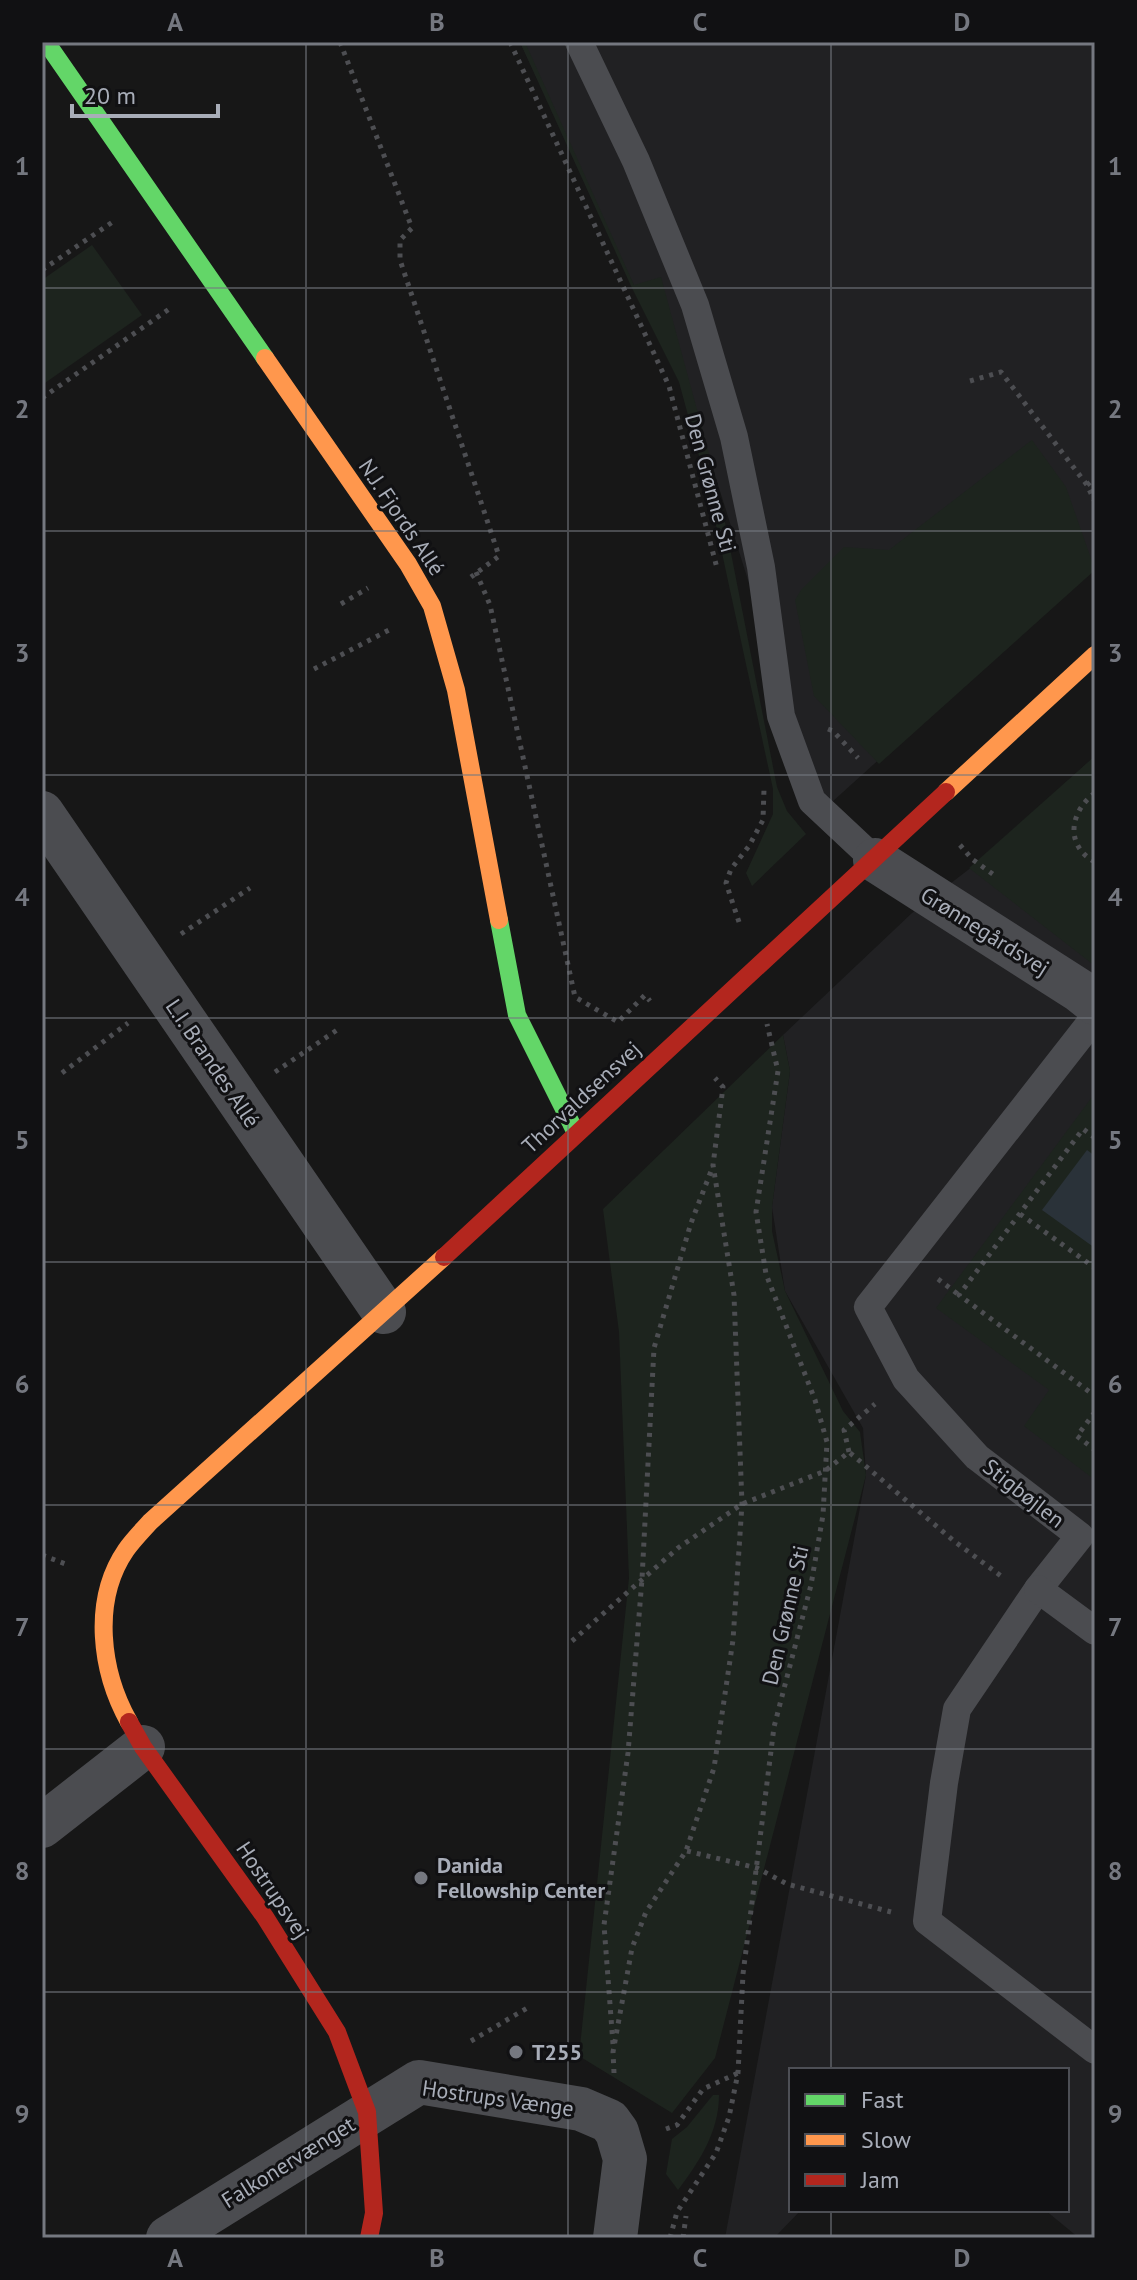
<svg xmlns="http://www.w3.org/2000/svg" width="1137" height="2280" font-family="'PT Sans',sans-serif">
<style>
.built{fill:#212123}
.green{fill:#1d241e}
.water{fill:#2a3239}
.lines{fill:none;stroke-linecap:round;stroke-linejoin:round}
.path{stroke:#4d4e52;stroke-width:5;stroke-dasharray:4 6;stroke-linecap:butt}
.lane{stroke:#4b4c50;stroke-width:28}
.street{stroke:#4b4c50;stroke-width:44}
.fast{stroke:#63d668;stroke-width:18}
.slow{stroke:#ff974d;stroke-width:18}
.jam{stroke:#b3261e;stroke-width:18}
.grid{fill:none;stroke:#757880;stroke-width:2;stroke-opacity:0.55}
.poi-dot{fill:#757880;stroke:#111113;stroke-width:3}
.labels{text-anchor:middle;stroke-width:6;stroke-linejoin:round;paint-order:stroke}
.street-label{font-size:22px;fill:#a8adb8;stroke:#111113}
.poi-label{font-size:22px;font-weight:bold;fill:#a8adb8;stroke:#111113;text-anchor:start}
.neatline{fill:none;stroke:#757880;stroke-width:3}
.grid-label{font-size:26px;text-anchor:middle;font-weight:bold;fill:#757880}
</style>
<rect width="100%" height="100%" fill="#171717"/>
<g class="built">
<path d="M520,42H1095V564L821,812L680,364L634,286Z"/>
<path d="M1095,756V2238H1079L1045,2210H1067V2070H791V2210H801L774,2238H725L866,1475L863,1428L785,1291L772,1207L790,1071L783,1035L912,913L981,860Z"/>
</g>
<g class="green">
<path d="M520,42H525L634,285L661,277L718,487L777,787L787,811L806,834L752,886L746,873L773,814V789L709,493L679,382L631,286Z"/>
<path d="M92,245L142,315L42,385V280Z"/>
<path d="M1032,440L1066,487L1095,570L879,764L814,696L795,600L801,590L844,547L889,550Z"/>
<path d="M1095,756V966L969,868Z"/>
<path d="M783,1035L790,1071L772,1207V1231L785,1291L843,1411L860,1432L866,1475L715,2058L672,2113L579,2056L629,1578L619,1332L603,1209Z"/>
<path d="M1095,1093V1480L1024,1426L1049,1390L936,1308Z"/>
<path d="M713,2095H719C719,2131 700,2161 678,2190L666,2174L672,2139L687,2127Z"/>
</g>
<path class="water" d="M1087,1150L1095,1156V1248L1042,1210Z"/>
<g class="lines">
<g class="path">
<path d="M340,42L412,228L400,240V260L499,556L471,577"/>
<path d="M510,42L669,386L717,568"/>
<path d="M42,270L114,221"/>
<path d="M970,381L1001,372L1087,485L1095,502"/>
<path d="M42,398L172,307"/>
<path d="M1087,485L1095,478"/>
<path d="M476,572L490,605L575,997L618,1022L645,995L650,1001"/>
<path d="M341,604L368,588"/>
<path d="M314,669L389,630"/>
<path d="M828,729L833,731L858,758"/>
<path d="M1095,793C1069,812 1065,846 1095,862"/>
<path d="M960,845L972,859L994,875"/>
<path d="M739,922L726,883L731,869L749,846L763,820L764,789"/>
<path d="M181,934L250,888"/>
<path d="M275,1072L340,1028"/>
<path d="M62,1073L128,1023"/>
<path d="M1095,1138L1083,1129L959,1295L1095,1396"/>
<path d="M1020,1214L1095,1268"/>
<path d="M938,1279L959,1295"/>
<path d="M1095,1412L1077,1436L1095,1450"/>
<path d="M849,1452L844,1430L875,1404"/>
<path d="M42,1555L68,1565"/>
<path d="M572,1641L678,1548L742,1504L825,1471L849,1452L954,1541L1001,1576"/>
<path d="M687,1851L757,1868L787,1884L891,1912"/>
<path d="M471,2041L529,2007"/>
<path d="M613,2044L604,1925L628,1753L642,1579L654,1348L691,1223L713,1166"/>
<path d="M614,2073L613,2052L632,1948L646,1912L686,1851L714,1768L733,1640L742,1504L734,1295L713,1165L723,1087L715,1078"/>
<path d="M666,2129L677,2125L703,2089L738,2073"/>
<path d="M670,2238L677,2212L716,2153L729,2117L738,2073L743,1974L774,1727L811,1585L823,1515L827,1442L815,1400L766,1274L756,1212L778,1071L767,1024"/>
<path d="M683,2238L686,2216"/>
</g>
<g class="lane">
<path d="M579,42L636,161L695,305L734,437L761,567L781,716L812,801L875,860"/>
<path d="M1095,1017L868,1307L906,1379L977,1457L1080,1536L1038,1589L957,1709L944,1783L927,1921L1095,2050"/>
<path d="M1038,1589L1095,1631"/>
</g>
<g class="street">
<path d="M42,813L384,1312"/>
<path d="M875,860L1080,991L1095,1003"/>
<path d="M42,1826L143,1747"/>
<path d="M168,2238L419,2082L581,2109L609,2121L617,2132L625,2159L615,2238"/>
</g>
<g class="fast">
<path d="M46,42L265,358"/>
<path d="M499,920L517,1015L576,1133"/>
</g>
<g class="slow">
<path d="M265,358L408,564L432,606L456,690L499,920"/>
<path d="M946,792L1095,655"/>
<path d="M129,1722C101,1672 91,1601 126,1550C133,1540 142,1531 150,1522L444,1257"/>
</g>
<g class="jam">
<path d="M444,1257L946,792"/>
<path d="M129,1722L143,1747L265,1917L337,2032L367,2112L374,2213L369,2238"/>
</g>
</g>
<path class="grid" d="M306,42V2238M568,42V2238M831,42V2070M42,288H1095M42,531H1095M42,775H1095M42,1018H1095M42,1262H1095M42,1505H1095M42,1749H1095M42,1992H1095M831,2210V2238"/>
<g class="poi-dot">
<circle cx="421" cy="1878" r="8"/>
<circle cx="516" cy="2052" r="8"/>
</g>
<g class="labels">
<g class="street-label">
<text transform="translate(711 483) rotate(75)" y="8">Den Grønne Sti</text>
<text transform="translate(402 517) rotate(56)" y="8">N.J. Fjords Allé</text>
<text transform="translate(985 931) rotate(32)" y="8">Grønnegårdsvej</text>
<text transform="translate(213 1063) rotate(56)" y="8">L.I. Brandes Allé</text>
<text transform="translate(581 1097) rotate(-43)" y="8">Thorvaldsensvej</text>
<text transform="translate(1024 1493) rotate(38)" y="8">Stigbøjlen</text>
<text transform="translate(785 1615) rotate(-77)" y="8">Den Grønne Sti</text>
<text transform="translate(273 1890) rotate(56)" y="8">Hostrupsvej</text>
<text transform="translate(498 2098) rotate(8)" y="8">Hostrups Vænge</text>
<text transform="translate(288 2162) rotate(-32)" y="8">Falkonervænget</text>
</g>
<g class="poi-label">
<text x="437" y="1873">Danida<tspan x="437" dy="25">Fellowship Center</tspan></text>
<text x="532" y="2060">T255</text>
</g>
</g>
<rect width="1137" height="2280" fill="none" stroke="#111113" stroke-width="88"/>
<rect x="789" y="2068" width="280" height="144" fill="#111113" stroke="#4d4f55" stroke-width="2"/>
<rect x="805" y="2094" width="40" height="12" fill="#63d668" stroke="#4d4f55" stroke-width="2"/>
<text x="861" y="2108" font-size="24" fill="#a8adb8">Fast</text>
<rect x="805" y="2134" width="40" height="12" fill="#ff974d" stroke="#4d4f55" stroke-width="2"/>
<text x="861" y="2148" font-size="24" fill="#a8adb8">Slow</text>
<rect x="805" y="2174" width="40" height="12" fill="#b3261e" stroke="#4d4f55" stroke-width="2"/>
<text x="861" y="2188" font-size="24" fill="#a8adb8">Jam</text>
<path d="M72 104v12h146v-12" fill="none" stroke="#a8adb8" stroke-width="4"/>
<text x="84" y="104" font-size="24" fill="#a8adb8" stroke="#111113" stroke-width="6" paint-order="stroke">20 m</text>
<rect x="44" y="44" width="1049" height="2192" class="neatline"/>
<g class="grid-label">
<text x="175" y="31">A</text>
<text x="437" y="31">B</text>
<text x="700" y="31">C</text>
<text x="962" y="31">D</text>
<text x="22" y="175">1</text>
<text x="1115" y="175">1</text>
<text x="22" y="418">2</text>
<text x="1115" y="418">2</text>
<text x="22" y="662">3</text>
<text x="1115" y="662">3</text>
<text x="22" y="906">4</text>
<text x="1115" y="906">4</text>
<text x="22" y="1149">5</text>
<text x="1115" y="1149">5</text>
<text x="22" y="1393">6</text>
<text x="1115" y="1393">6</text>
<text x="22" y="1636">7</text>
<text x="1115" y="1636">7</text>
<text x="22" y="1880">8</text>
<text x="1115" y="1880">8</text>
<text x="22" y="2123">9</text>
<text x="1115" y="2123">9</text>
<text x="175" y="2267">A</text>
<text x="437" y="2267">B</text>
<text x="700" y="2267">C</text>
<text x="962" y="2267">D</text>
</g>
</svg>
